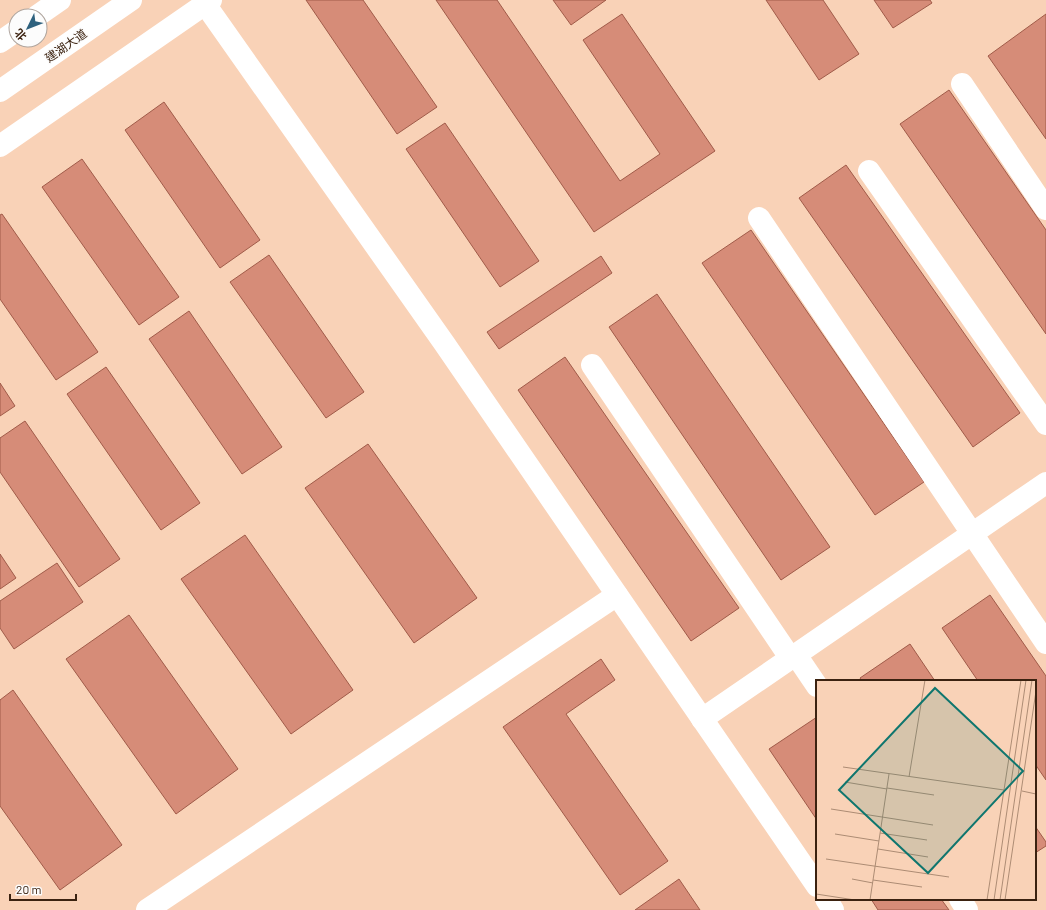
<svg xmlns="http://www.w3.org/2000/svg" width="1046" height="910" font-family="Barlow,'Noto Sans SC',sans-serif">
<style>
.building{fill:#d68c78;stroke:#a05b49}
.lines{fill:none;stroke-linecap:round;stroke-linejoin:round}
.minor{stroke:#fff;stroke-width:22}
.major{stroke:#fff;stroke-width:22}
.labels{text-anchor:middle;stroke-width:3;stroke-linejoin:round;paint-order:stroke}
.street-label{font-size:12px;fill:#3b2210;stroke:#fcfcfc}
.inset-road{fill:none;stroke:#ad8c74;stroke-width:1}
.view{fill:#0f766e;fill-opacity:0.15;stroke:#0f766e;stroke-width:2}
.inset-edge{fill:none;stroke:#3b2210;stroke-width:2}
</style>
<rect width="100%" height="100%" fill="#f9d2b7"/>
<g class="building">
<path d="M306,0H363L437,107L397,134Z"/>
<path d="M436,0H497L620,181L660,154L583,40L622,14L715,151L594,232Z"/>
<path d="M553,0H606L571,25Z"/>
<path d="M766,0H823L859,54L819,80Z"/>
<path d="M874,0H930L932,3L893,28Z"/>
<path d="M1046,14V139L988,56Z"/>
<path d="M949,90L1046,230V334L900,124Z"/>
<path d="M164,102L260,240L220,268L125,130Z"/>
<path d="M445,123L539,261L500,287L406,149Z"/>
<path d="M82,159L179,297L139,325L42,187Z"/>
<path d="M846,165L1020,413L973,447L799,198Z"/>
<path d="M2,214L98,352L56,380L0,299V215Z"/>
<path d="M751,230L924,482L875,515L702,263Z"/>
<path d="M269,255L364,392L326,418L230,282Z"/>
<path d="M601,256L612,273L499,349L487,332Z"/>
<path d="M657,294L830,547L781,580L609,327Z"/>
<path d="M189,311L282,447L242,474L149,339Z"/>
<path d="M565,357L739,608L691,641L518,390Z"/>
<path d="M106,367L200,503L161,530L67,394Z"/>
<path d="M0,383L15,406L0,416Z"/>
<path d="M25,421L120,559L79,587L0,472V438Z"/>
<path d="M368,444L477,598L414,643L305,488Z"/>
<path d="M245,535L353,690L291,734L181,579Z"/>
<path d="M0,554L16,578L0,589Z"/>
<path d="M57,563L83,602L14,649L0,628V601Z"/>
<path d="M990,595L1046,676V780L1035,764V681H978L942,628Z"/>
<path d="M129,615L238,769L176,814L66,659Z"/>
<path d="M910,644L935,681H862L860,678Z"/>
<path d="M601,659L615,680L566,714L668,861L620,895L503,727Z"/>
<path d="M13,690L122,845L60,890L0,806V700Z"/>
<path d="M817,717V820L769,749Z"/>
<path d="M1035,826L1046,842V846L1035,853Z"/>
<path d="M679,879L700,910H635Z"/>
<path d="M871,899H941L949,910H878Z"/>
</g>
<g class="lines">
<g class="minor">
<path d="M205,4L444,343L817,886"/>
<path d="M962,84L1046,209"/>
<path d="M0,146L211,0"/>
<path d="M869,171L1046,424"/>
<path d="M759,218L1046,643"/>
<path d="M592,365L791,659"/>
<path d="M796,655L817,686"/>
<path d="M702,719L1046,483"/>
<path d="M826,899L833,910"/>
<path d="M960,899L967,910"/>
<path d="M147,910L617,595"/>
</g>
<g class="major">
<path d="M37,16L60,0"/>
<path d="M0,42L16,31"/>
<path d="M0,91L131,0"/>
</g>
</g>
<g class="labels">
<g class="street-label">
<text transform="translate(66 46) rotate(-35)" y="4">建湖大道</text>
</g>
</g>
<g transform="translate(816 680)">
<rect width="220" height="220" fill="#f9d2b7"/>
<path class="inset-road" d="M27,87L188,110M93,97L109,0M29,102L71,109M71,108L118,115M206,111L220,114M15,129L117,145M64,153L111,160M19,154L63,161M62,169L112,177M10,179L133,197M36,199L57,203M57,200L106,207M0,214L39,220M54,220L73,94M171,220L205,0M178,220L210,0M184,220L216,0M189,220L220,11"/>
<path class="view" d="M119,8L207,91L112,193L23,110Z"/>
<rect width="220" height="220" class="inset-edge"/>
</g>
<g transform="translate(28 28) rotate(227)"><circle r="19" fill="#fcfcfc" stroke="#afa59e"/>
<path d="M0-3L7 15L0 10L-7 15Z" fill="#2e617e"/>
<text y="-6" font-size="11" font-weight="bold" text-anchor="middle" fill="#3b2210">北</text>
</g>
<path d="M10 894v6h66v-6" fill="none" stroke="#3b2210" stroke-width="2"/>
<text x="16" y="894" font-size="12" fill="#3b2210" stroke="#fcfcfc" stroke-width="3" paint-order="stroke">20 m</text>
</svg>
